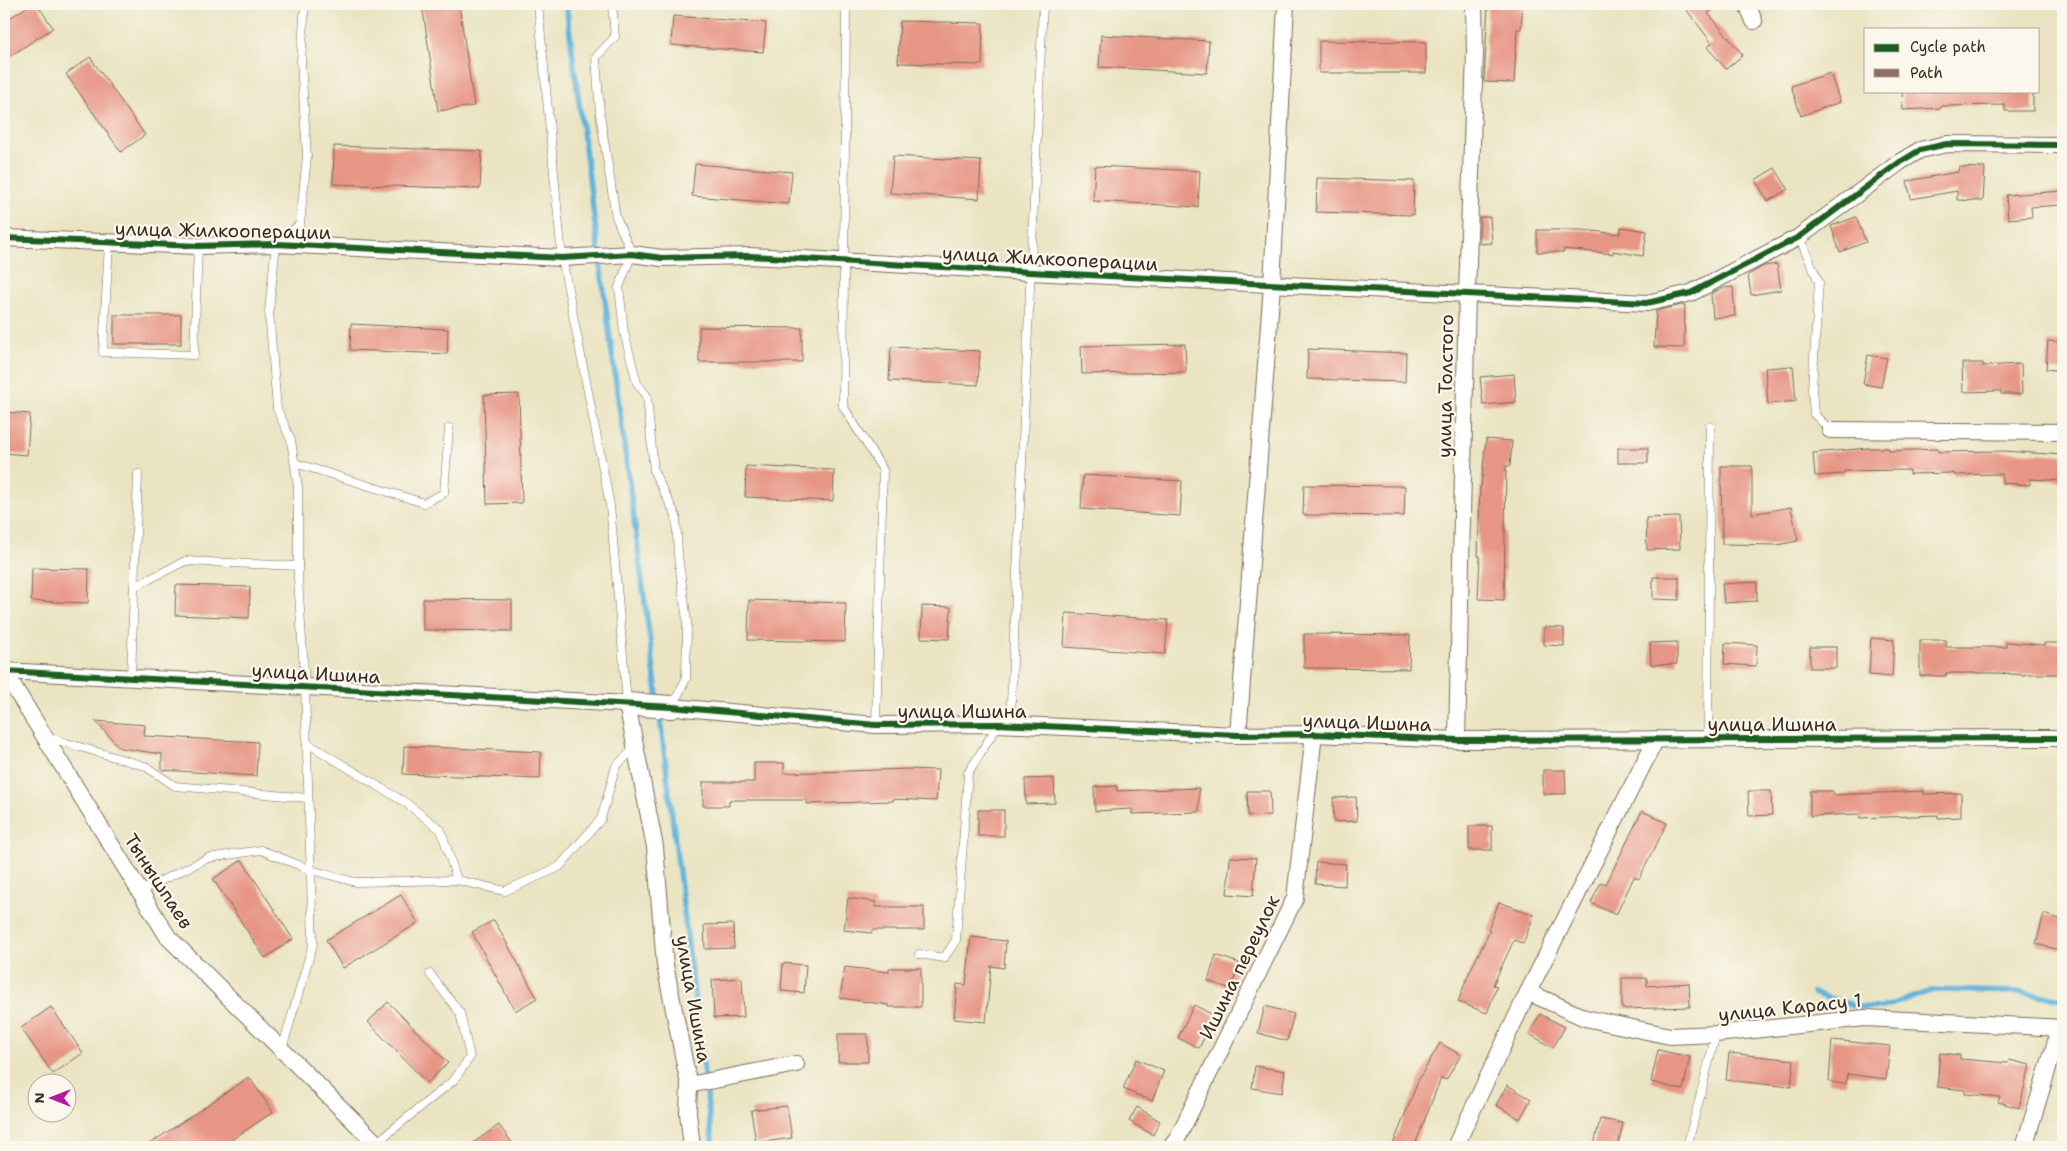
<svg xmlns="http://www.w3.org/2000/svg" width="2067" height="1151" font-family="'Shantell Sans',sans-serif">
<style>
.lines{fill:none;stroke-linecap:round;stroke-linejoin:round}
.stream{stroke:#5fb3db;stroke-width:5.5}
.building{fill:#e79585}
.lane-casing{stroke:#786b58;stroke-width:9}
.street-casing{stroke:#786b58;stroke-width:18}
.secondary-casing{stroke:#786b58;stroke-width:24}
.lane{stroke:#fff;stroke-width:8}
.street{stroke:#fff;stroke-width:16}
.secondary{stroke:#fff;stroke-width:22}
.quiet{stroke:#8d6e63;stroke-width:5;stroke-dasharray:10 5;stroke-linecap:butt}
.cycleway-casing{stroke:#fbf7ec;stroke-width:9}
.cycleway{stroke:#1b5e20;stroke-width:6}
.labels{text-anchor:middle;stroke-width:4.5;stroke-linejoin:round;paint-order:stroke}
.street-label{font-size:19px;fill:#3b2a1e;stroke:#fbf7ec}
</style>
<rect width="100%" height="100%" fill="#fbf7ec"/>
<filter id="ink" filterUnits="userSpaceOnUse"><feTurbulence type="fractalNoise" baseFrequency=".02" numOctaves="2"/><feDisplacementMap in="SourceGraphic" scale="10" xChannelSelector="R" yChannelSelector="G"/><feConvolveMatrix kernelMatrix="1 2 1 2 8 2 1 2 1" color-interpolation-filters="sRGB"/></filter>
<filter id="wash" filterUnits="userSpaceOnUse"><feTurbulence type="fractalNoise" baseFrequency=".0096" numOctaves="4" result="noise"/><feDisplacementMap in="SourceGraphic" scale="20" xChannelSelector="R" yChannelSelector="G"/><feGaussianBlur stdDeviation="1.12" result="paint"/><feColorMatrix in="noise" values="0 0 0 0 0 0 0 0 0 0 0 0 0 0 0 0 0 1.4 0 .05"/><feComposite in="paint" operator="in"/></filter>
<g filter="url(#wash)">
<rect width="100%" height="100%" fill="#eae4c3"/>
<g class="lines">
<g class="stream">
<path d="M566,4L658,701"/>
<path d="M659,710L713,1147"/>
<path d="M1813,993L1859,1007L1881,1008L1934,990L2019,992L2063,999"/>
</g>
</g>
<g id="blocks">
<g class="building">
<path d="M31,4H37L53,28L4,60V22Z"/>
<path d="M422,4H459L474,106L438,111Z"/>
<path d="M1488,4H1523L1521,29H1517L1514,83L1484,82Z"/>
<path d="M1682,4H1720L1708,13L1743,55L1726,69L1707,47L1712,43Z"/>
<path d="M673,16L766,23L763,52L671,45Z"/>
<path d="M900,21L983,23L982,65L898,63Z"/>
<path d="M1101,35L1209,41L1207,73L1099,67Z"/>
<path d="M1319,41L1426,42V73H1319Z"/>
<path d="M90,57L145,135L121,152L66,74Z"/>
<path d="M1830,73L1840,102L1801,116L1791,86Z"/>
<path d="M1902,91H2033V111H2005V105L1941,106V108L1903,110Z"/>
<path d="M334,146L482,151L480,189L333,184Z"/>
<path d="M893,156L981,161L979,199L890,193Z"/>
<path d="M695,164L792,172L789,204L692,196Z"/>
<path d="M1095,166L1200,171L1198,207L1093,201Z"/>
<path d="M1959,167L1985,168L1983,201L1957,200V191L1911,199L1907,181L1958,172Z"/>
<path d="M1775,168L1788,189L1768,201L1755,180Z"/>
<path d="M1317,178L1414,181L1413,215L1316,212Z"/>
<path d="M2063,191V205L2031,207L2032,217L2008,219L2006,195Z"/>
<path d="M1480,217H1490L1492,243L1479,244Z"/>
<path d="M1856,217L1866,242L1840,252L1831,226Z"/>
<path d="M1621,227L1647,231L1643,256L1613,251V254L1564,249V252H1537V230H1582L1620,234Z"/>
<path d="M1777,264L1781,290L1751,295L1748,275L1764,266Z"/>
<path d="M1733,287L1735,316L1713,318L1711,294L1723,288Z"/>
<path d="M1682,305H1685L1684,348L1654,347L1656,311Z"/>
<rect x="114" y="315" width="67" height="29"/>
<path d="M351,324L448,329L447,354L350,350Z"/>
<path d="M699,327L802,328V362H699Z"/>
<path d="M2048,341L2063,342V371L2046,369Z"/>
<path d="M1185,344L1186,372L1082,374L1081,346Z"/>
<path d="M891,347L980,351L978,385L889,381Z"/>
<path d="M1308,349L1406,353L1405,382L1307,379Z"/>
<path d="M1868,355L1887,358L1881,387L1863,384Z"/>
<path d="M1962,363H1983V366L2021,364L2022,394H2001V391L1963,392Z"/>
<path d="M1793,366L1796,401L1768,404L1765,368Z"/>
<path d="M1514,374L1516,402L1483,405L1480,377Z"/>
<path d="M519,394L522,503L487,504L484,395Z"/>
<path d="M4,412L30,414L27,455L4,453Z"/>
<path d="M1486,439L1512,441L1510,466H1506L1504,600L1478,599L1480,556H1478L1480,487H1481Z"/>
<rect x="1618" y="448" width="30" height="15"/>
<path d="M1868,448H1889V451L1938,449V452L2003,451L2063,455V481L2030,479V485L2002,483V474L1954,475V473L1909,474V470L1844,471V474L1815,476L1813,453Z"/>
<path d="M746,466L834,470L833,501L745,497Z"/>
<path d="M1721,466H1752V514L1791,507L1798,541L1777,545L1722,544Z"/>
<path d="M1083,475L1182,481L1180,516L1081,509Z"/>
<path d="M1304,485L1405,486L1404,516L1303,515Z"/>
<path d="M1679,517L1680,549L1647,550L1646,518Z"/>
<path d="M32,568L89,569L88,603L31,601Z"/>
<path d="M1653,577H1679V600L1653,599Z"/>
<path d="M1757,582V601L1724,603L1722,584Z"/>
<path d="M176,585L250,587L249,618L175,615Z"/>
<path d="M423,599L512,600V631L423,630Z"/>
<path d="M749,600L846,603L845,642L748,640Z"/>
<path d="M922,606L951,607L949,639L921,638Z"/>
<path d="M1066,613L1168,620L1165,654L1064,647Z"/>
<path d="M1544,627L1564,628V646L1544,645Z"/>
<path d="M1304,634L1410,635L1409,669L1304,668Z"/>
<path d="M1871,638L1894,640L1892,677L1869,675Z"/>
<path d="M1920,640H1946V647H2006V642L2044,645V643H2063V674H2025V675L1996,673H1946V676H1920Z"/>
<path d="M1677,642V664L1651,665L1650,643Z"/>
<path d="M1725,643L1757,645L1756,666L1724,664Z"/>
<rect x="1810" y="647" width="26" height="21"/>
<path d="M95,721L145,725L144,736L258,742L256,776L162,770V754L120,748Z"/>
<path d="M404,746L541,752L540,779L403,774Z"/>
<path d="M754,763H784V773L910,769L938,770L936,801L893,799V801L807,804L806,800H729V806H703V782H754Z"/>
<path d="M1543,770H1565L1566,794H1543Z"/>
<path d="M1054,778L1055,803L1026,804L1025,779Z"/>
<path d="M1117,786V791L1199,788V812L1132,814V809L1095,811L1094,787Z"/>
<path d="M1247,791H1270L1271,815L1248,816Z"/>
<path d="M1748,791H1771L1772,815L1749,816Z"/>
<path d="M1810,791H1833V795L1924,791V794L1961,793V817L1938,818V815L1860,818L1859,814L1810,816Z"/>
<path d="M1356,797L1357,821L1334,822L1333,798Z"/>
<rect x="978" y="810" width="26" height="26"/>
<path d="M1642,811L1667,823L1639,879L1634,877L1616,915L1591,903L1601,882L1606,884Z"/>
<rect x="1469" y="826" width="23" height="24"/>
<path d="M1230,857L1256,858L1253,896L1227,894Z"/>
<path d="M242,860L293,939L265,958L213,879Z"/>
<path d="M1316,862L1346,864L1345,886L1315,884Z"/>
<path d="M401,895L418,923L343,968L326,940Z"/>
<path d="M848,898L876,902L875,907H924V930H872V933L844,930Z"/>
<path d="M1499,902L1534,915L1523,944L1514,940L1493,985L1497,986L1487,1013L1458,1002L1468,975L1490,931L1488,930Z"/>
<path d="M2044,914L2063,920V951L2036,944Z"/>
<path d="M494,920L537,998L515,1011L472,932Z"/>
<path d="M733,924L734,948L705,949L704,925Z"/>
<path d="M971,937L1006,941L1004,968L991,966L986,1022L954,1019L957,984L966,985Z"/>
<path d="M1216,955L1239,963L1231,989L1208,981Z"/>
<path d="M783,963L806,965L804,993L781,991Z"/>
<path d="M845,967L889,972V968H921V1007H889V1005L840,998Z"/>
<path d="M742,978L744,1017L714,1018L712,980Z"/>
<path d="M1622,978H1647V986L1689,983L1690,1007L1622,1009Z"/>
<path d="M388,1002L448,1063L427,1083L368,1022Z"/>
<path d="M1194,1005L1215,1016L1199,1048L1178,1038Z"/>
<path d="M1265,1006L1294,1014L1287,1041L1258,1033Z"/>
<path d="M51,1007L83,1053L53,1074L21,1028Z"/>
<path d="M1540,1014L1565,1027L1553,1048L1529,1034Z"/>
<rect x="838" y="1034" width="30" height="28"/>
<path d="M1832,1040L1890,1046L1886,1079L1847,1074L1846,1084L1829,1082Z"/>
<path d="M1440,1043L1461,1055L1446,1080L1441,1078L1414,1147H1392L1419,1079Z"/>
<path d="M1658,1050L1690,1057L1683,1090L1651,1082Z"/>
<path d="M1729,1053L1794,1060L1791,1087L1726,1080Z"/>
<path d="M1940,1053L1960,1055V1059L2008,1063L2009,1060L2030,1065L2019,1108L1998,1102L2000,1097L1965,1094V1090L1937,1087Z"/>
<path d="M1136,1059L1164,1071L1152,1101L1123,1089Z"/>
<path d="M1255,1066L1285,1071L1282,1093L1252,1088Z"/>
<path d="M249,1077L273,1112L221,1147H145Z"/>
<path d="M1507,1085L1531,1099L1520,1119L1496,1105Z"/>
<path d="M787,1106L792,1138L756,1143L751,1110Z"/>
<path d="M1137,1107L1160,1121L1153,1135L1129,1121Z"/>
<path d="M1600,1119L1623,1123L1618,1147L1594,1145Z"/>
<path d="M499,1125L515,1147H467Z"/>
</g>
</g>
</g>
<g filter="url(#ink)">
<use href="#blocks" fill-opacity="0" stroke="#786b58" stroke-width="1"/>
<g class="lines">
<g class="lane-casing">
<g id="lane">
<path d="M538,4L562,258L610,505L627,702"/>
<path d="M612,4L615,37L596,57L600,114L616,217L632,254L619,287L624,332L637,383L647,396L654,472L676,516L678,555L687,621L686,679L673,705"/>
<path d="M846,4L843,406L883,470L876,725"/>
<path d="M1799,237L1819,282L1812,388L1814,414L1830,430"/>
<path d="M109,243L103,352L194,355L198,246"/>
<path d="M295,463L424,503L444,493L449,428"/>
<path d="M134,587L185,561L298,566"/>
<path d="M131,678L138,474"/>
<path d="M1010,725L1043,4"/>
<path d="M46,737L145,766L175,786L308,798"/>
<path d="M1708,739L1710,426"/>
<path d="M307,743L406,803L441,830L457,880"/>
<path d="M140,891L208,858L261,850L311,870L355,882L457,880L505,891L559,867L601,819L616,766L635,748"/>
<path d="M919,954L944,958L956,940L968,773L998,725"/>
<path d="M282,1049L313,944L305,687L298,578V487L291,440L277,409L269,311L276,244L300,224L307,156L301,61L305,4"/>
<path d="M376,1143L454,1080L470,1057L460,1013L430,974"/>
<path d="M1687,1147L1716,1034"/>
</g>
</g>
<g class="street-casing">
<g id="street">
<path d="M1747,4L1754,21"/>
<path d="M4,238L198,246L276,244L562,258L632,254L662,258L750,256L1030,272L1647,303L1691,293L1799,237L1900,162L1920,150L1947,144L2063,145"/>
<path d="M1830,430L2063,432"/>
<path d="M4,671L627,704L655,847L665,965L689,1085L688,1113L692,1147"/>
<path d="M4,671L168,937L380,1147"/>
<path d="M672,707L876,725L998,724L1238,735L1314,734L1457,740L2063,738"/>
<path d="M1238,735L1272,285L1286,4"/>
<path d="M1457,740L1467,294L1475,53L1474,4"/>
<path d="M1528,992L1585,1018L1670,1036L1716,1034L1865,1018L2063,1028"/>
<path d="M689,1085L796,1064"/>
<path d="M1171,1147L1177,1139L1295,898L1314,734"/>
<path d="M1455,1147L1528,992L1656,739"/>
<path d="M2024,1147L2060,1028"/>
</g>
</g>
<g class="secondary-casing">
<path id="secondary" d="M627,704L672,707"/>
</g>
<use href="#lane" class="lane"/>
<use href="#street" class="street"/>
<use href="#secondary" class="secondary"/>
<path class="quiet" d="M2060,1028L2063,1016"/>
<g class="cycleway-casing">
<g id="cycleway">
<path d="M4,238L198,246L276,244L562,258L632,254L662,258L750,256L1030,272L1647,303L1691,293L1799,237L1900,162L1920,150L1947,144L2063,145"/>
<path d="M4,671L672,707L876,725L998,724L1238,735L1314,734L1457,740L2063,738"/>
</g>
</g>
<use href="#cycleway" class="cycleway"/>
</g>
</g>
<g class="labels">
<g class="street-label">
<text transform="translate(223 230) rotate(1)" y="7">улица Жилкооперации</text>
<text transform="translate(1050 258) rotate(3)" y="7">улица Жилкооперации</text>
<text transform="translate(1445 386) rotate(-89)" y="7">улица Толстого</text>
<text transform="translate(316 673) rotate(3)" y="7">улица Ишина</text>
<text x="962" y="718">улица Ишина</text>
<text transform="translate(1367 722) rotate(2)" y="7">улица Ишина</text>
<text x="1772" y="731">улица Ишина</text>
<text transform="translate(159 881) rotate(57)" y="7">Тынышпаев</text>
<text transform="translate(1239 967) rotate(-64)" y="7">Ишина переулок</text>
<text transform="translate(694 999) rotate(80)" y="7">улица Ишина</text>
<text transform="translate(1790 1007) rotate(-6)" y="7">улица Карасу 1</text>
</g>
</g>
<rect width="2067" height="1151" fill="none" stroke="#fbf7ec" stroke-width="20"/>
<rect x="1864" y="28" width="175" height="65" fill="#fbf7ec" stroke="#aea59a"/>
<rect x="1874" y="44" width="25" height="8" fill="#1b5e20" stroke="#aea59a"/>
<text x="1910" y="52" font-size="15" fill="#3b2a1e">Cycle path</text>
<rect x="1874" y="69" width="25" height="8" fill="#8d6e63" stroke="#aea59a"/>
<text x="1910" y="78" font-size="15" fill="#3b2a1e">Path</text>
<g transform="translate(52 1098) rotate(270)"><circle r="24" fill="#fbf7ec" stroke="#aea59a"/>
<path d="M0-4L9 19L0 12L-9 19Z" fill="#b5179e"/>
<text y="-8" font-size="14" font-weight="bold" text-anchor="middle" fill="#3b2a1e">N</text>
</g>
</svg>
